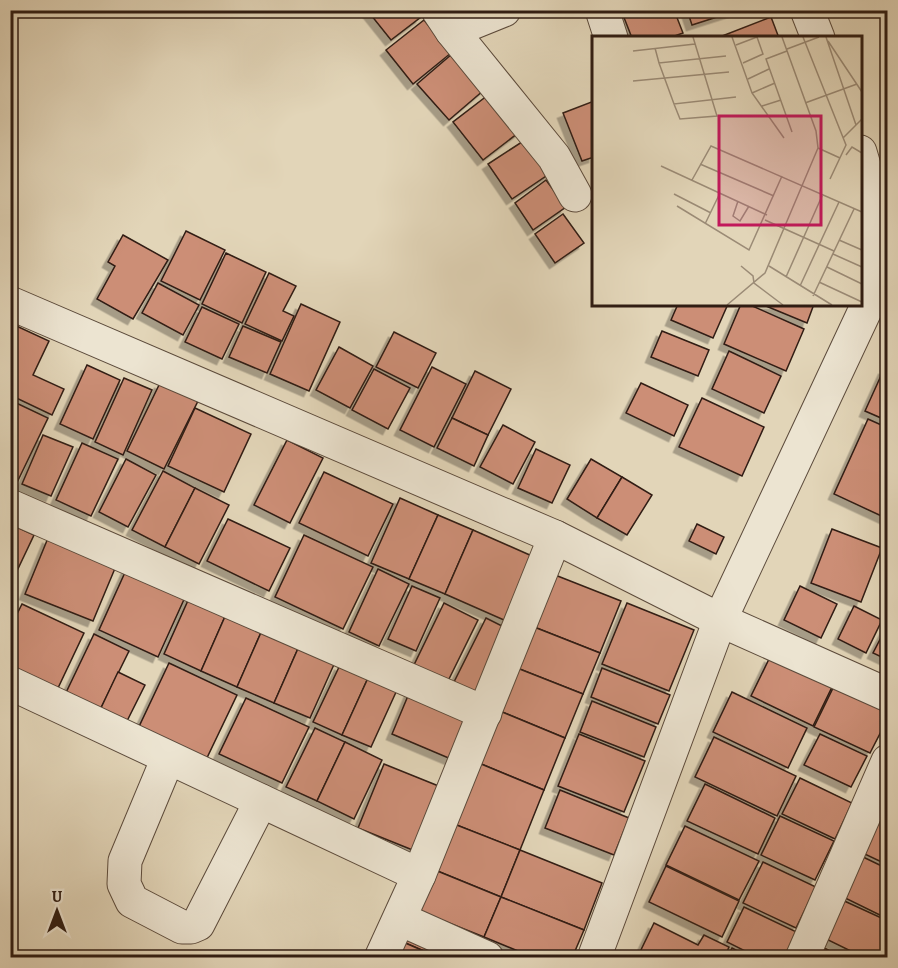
<svg xmlns="http://www.w3.org/2000/svg" width="898" height="968" font-family="Alegreya,serif">
<style>
.building{fill:#cc8e76;stroke:#301d13;stroke-width:1.5;filter:url(#shadow)}
.lines{fill:none;stroke-linecap:round;stroke-linejoin:round}
.minor-casing{stroke:#5c4b3c;stroke-width:35}
.minor{stroke:#ece4d1;stroke-width:33}
.inset-road{fill:none;stroke:#9b8b76;stroke-width:1.5}
.view{fill:#c2185b;fill-opacity:0.15;stroke:#c2185b;stroke-width:3}
.inset-edge{fill:none;stroke:#301d13;stroke-width:3}
</style>
<defs>
<filter id="shadow"><feDropShadow dx="-5.5" dy="5.5" stdDeviation="0" flood-color="#0004"/></filter>
</defs>
<rect width="100%" height="100%" fill="#e2d5b8"/>
<filter id="stains"><feTurbulence type="fractalNoise" baseFrequency=".00333" numOctaves="4"/><feColorMatrix values="0 0 0 0 .2 0 0 0 0 .09 0 0 0 0 .02 0 0 0 .5 -.17"/></filter>
<radialGradient id="worn" r=".72"><stop offset=".6" stop-color="#630" stop-opacity="0"/><stop offset="1" stop-color="#630" stop-opacity=".3"/></radialGradient>
<g class="building">
<path d="M367,10H416L421,17L391,40Z"/>
<path d="M635,10H674L683,33L669,38H632L623,15Z"/>
<path d="M687,10H739L692,25Z"/>
<path d="M771,17L779,38H717Z"/>
<path d="M424,20L451,53L413,84L386,50Z"/>
<path d="M459,48L491,84L449,120L417,84Z"/>
<path d="M492,92L522,130L483,160L453,122Z"/>
<path d="M594,101V157L582,161L563,113Z"/>
<path d="M528,138L552,172L512,199L488,164Z"/>
<path d="M546,180L566,207L533,230L515,203Z"/>
<path d="M563,214L584,243L555,263L535,234Z"/>
<path d="M186,231L225,250L200,300L161,281Z"/>
<path d="M123,235L168,260L133,319L97,299L115,266L108,262Z"/>
<path d="M226,253L266,272L242,323L202,304Z"/>
<path d="M269,273L296,286L283,311L294,316L282,341L245,324Z"/>
<path d="M158,283L199,305L183,335L142,313Z"/>
<path d="M301,304L340,322L309,391L270,374Z"/>
<path d="M678,304H728L713,338L671,320Z"/>
<path d="M741,304H748L804,329L786,371L724,344Z"/>
<path d="M761,304H814L807,323Z"/>
<path d="M202,307L239,324L222,359L185,342Z"/>
<path d="M10,323L49,341L33,375L64,389L52,415L10,395Z"/>
<path d="M243,326L281,342L267,373L229,357Z"/>
<path d="M662,331L709,350L698,376L651,357Z"/>
<path d="M394,332L436,353L418,388L376,367Z"/>
<path d="M339,347L373,366L350,408L316,390Z"/>
<path d="M729,351L781,376L764,413L712,389Z"/>
<path d="M87,365L120,380L93,439L60,424Z"/>
<path d="M432,367L466,384L434,447L400,430Z"/>
<path d="M374,369L410,388L388,429L352,410Z"/>
<path d="M884,369L888,371V421L865,411Z"/>
<path d="M475,371L511,389L488,435L452,418Z"/>
<path d="M124,378L152,390L123,455L95,442Z"/>
<path d="M160,383L198,401L164,469L127,451Z"/>
<path d="M641,383L688,405L674,436L626,413Z"/>
<path d="M702,398L764,427L742,476L679,447Z"/>
<path d="M10,400L48,418L11,495H10Z"/>
<path d="M195,408L251,434L224,492L168,466Z"/>
<path d="M452,418L488,435L474,466L437,448Z"/>
<path d="M868,419L888,428V519L834,494Z"/>
<path d="M503,425L535,442L513,484L480,467Z"/>
<path d="M43,435L73,447L51,496L22,484Z"/>
<path d="M287,440L323,458L290,523L254,505Z"/>
<path d="M82,443L118,459L91,516L56,500Z"/>
<path d="M536,449L570,465L552,503L518,488Z"/>
<path d="M126,459L156,475L128,527L99,512Z"/>
<path d="M591,459L622,477L597,518L567,499Z"/>
<path d="M163,471L195,488L165,547L132,530Z"/>
<path d="M324,472L393,504L368,556L299,523Z"/>
<path d="M622,477L652,495L627,535L597,518Z"/>
<path d="M195,488L229,505L199,564L165,547Z"/>
<path d="M400,498L438,515L409,579L371,563Z"/>
<path d="M438,515L473,530L445,594L409,579Z"/>
<path d="M228,519L290,548L269,591L207,561Z"/>
<path d="M10,524L34,535L15,575L10,573Z"/>
<path d="M697,524L724,537L716,554L689,541Z"/>
<path d="M832,529L882,548L861,602L811,583Z"/>
<path d="M473,530L541,560L513,624L445,594Z"/>
<path d="M304,535L373,567L343,629L275,597Z"/>
<path d="M48,538L116,566L93,621L25,594Z"/>
<path d="M127,568L186,595L158,657L99,630Z"/>
<path d="M378,569L409,584L379,646L349,632Z"/>
<path d="M550,573L621,601L600,653L529,625Z"/>
<path d="M412,586L440,598L416,651L388,639Z"/>
<path d="M800,586L837,604L821,638L784,620Z"/>
<path d="M190,596L227,612L201,671L164,654Z"/>
<path d="M444,603L478,620L447,683L413,667Z"/>
<path d="M627,603L694,630L669,691L602,664Z"/>
<path d="M22,604L84,633L58,688L10,666V628Z"/>
<path d="M854,606L882,620L866,653L838,639Z"/>
<path d="M227,612L263,628L237,687L201,671Z"/>
<path d="M486,618L514,632L481,698L453,684Z"/>
<path d="M888,624V660L873,653Z"/>
<path d="M529,625L600,653L583,694L512,666Z"/>
<path d="M263,628L300,644L274,703L237,687Z"/>
<path d="M94,634L129,651L100,710L62,701Z"/>
<path d="M300,644L336,660L310,718L274,703Z"/>
<path d="M770,657L832,687L813,726L751,696Z"/>
<path d="M169,663L237,695L204,764L136,733Z"/>
<path d="M340,665L368,678L342,735L313,722Z"/>
<path d="M512,666L583,694L565,738L495,709Z"/>
<path d="M602,668L670,695L658,724L591,697Z"/>
<path d="M118,672L145,685L126,723L100,710Z"/>
<path d="M368,678L397,690L371,747L342,735Z"/>
<path d="M836,682L888,706V718L870,753L814,727Z"/>
<path d="M410,691L477,719L458,762L392,734Z"/>
<path d="M732,692L807,728L788,768L713,732Z"/>
<path d="M246,698L309,727L282,783L219,754Z"/>
<path d="M592,701L656,727L644,757L580,732Z"/>
<path d="M495,709L565,738L544,790L474,761Z"/>
<path d="M315,728L345,742L317,801L286,787Z"/>
<path d="M579,734L645,761L624,812L558,786Z"/>
<path d="M820,734L867,756L851,787L804,765Z"/>
<path d="M714,737L796,776L777,816L695,777Z"/>
<path d="M345,742L382,760L354,819L317,801Z"/>
<path d="M474,761L544,790L520,850L449,822Z"/>
<path d="M384,764L446,789L420,853L358,828Z"/>
<path d="M800,778L852,803L835,839L782,814Z"/>
<path d="M888,781V821L872,814Z"/>
<path d="M705,784L775,818L758,854L687,821Z"/>
<path d="M560,790L629,818L614,855L545,828Z"/>
<path d="M780,816L834,841L815,880L761,855Z"/>
<path d="M870,817L888,826V865L854,849Z"/>
<path d="M449,822L520,850L501,897L430,868Z"/>
<path d="M685,826L759,861L739,900L666,865Z"/>
<path d="M520,850L602,883L584,930L501,897Z"/>
<path d="M861,856L888,869V919L841,896Z"/>
<path d="M763,862L816,887L796,928L743,903Z"/>
<path d="M666,866L739,901L722,937L649,902Z"/>
<path d="M430,868L501,897L484,937L414,909Z"/>
<path d="M501,897L584,930L572,958H535L484,937Z"/>
<path d="M840,899L888,921V935L877,958H865L822,937Z"/>
<path d="M744,907L805,936L794,958H759L727,942Z"/>
<path d="M654,923L698,945L704,935L729,947L724,958H641L638,956Z"/>
<path d="M408,931L473,958H440L403,942Z"/>
<path d="M888,939V958H879Z"/>
<path d="M403,942L440,958H397Z"/>
<path d="M820,946L845,958H814Z"/>
<path d="M732,948L751,958H727Z"/>
</g>
<g class="lines">
<g class="minor-casing">
<g id="minor">
<path d="M438,10L452,31L554,157L575,195"/>
<path d="M602,10L611,38"/>
<path d="M807,10L818,38"/>
<path d="M452,31L504,10"/>
<path d="M10,303L555,537L720,620L888,695"/>
<path d="M10,506L485,713"/>
<path d="M10,683L419,875"/>
<path d="M168,758L125,861L124,884L132,901L182,927H191L198,924L261,801"/>
<path d="M400,919L487,958"/>
<path d="M381,958L419,875L555,537"/>
<path d="M594,958L720,620L876,287C878,241 874,196 860,152"/>
<path d="M802,958L888,761"/>
</g>
</g>
<use href="#minor" class="minor"/>
</g>
<g transform="translate(592 36)">
<rect width="270" height="270" fill="#e2d5b8"/>
<path class="inset-road" d="M140,1L160,57L192,102M211,1L254,109L238,143M234,1L264,89M236,5L270,56M144,9L165,1M63,12L67,27L134,20M195,13L227,1M41,15L103,8M195,15L174,23L200,96M67,27L82,68L144,61M151,27L171,18L165,1M156,43L177,33M41,45L137,36M160,57L183,47M213,67L265,48M82,68L88,83L125,80L101,1M170,70L189,64M251,102L270,83M226,112L248,122M254,119L260,111L270,117M108,128L182,160M69,130L175,179M100,144L119,110L270,176M82,158L119,177M146,165L141,180L148,185L157,170M85,170L157,214L190,140M173,184L242,215M113,188L128,157M247,204L270,214M241,218L270,231M149,230L161,240L162,247L191,269M177,230L240,269M235,231L270,248M194,241L230,160M227,246L270,266M208,250L247,166M221,260L262,173M135,269L173,237L226,112L224,95L190,1"/>
<path class="view" d="M127,80H229V189H127Z"/>
<rect width="270" height="270" class="inset-edge"/>
</g>
<rect width="898" height="968" fill="none" stroke="#e2d5b8" stroke-width="36"/>
<rect x="12" y="12" width="874" height="944" fill="none" stroke="#301d13" stroke-width="3"/>
<rect x="18" y="18" width="862" height="932" fill="none" stroke="#301d13" stroke-width="1.5"/>
<g transform="translate(57 911)" stroke="#ece4d1" stroke-width="4.5" paint-order="stroke">
<path d="M0-4.5L10 22L0 15L-10 22Z" fill="#301d13"/>
<text y="-9" font-size="16" font-weight="bold" text-anchor="middle" fill="#301d13">U</text>
</g>
<rect width="100%" height="100%" filter="url(#stains)"/>
<rect width="100%" height="100%" fill="url(#worn)"/>
</svg>
